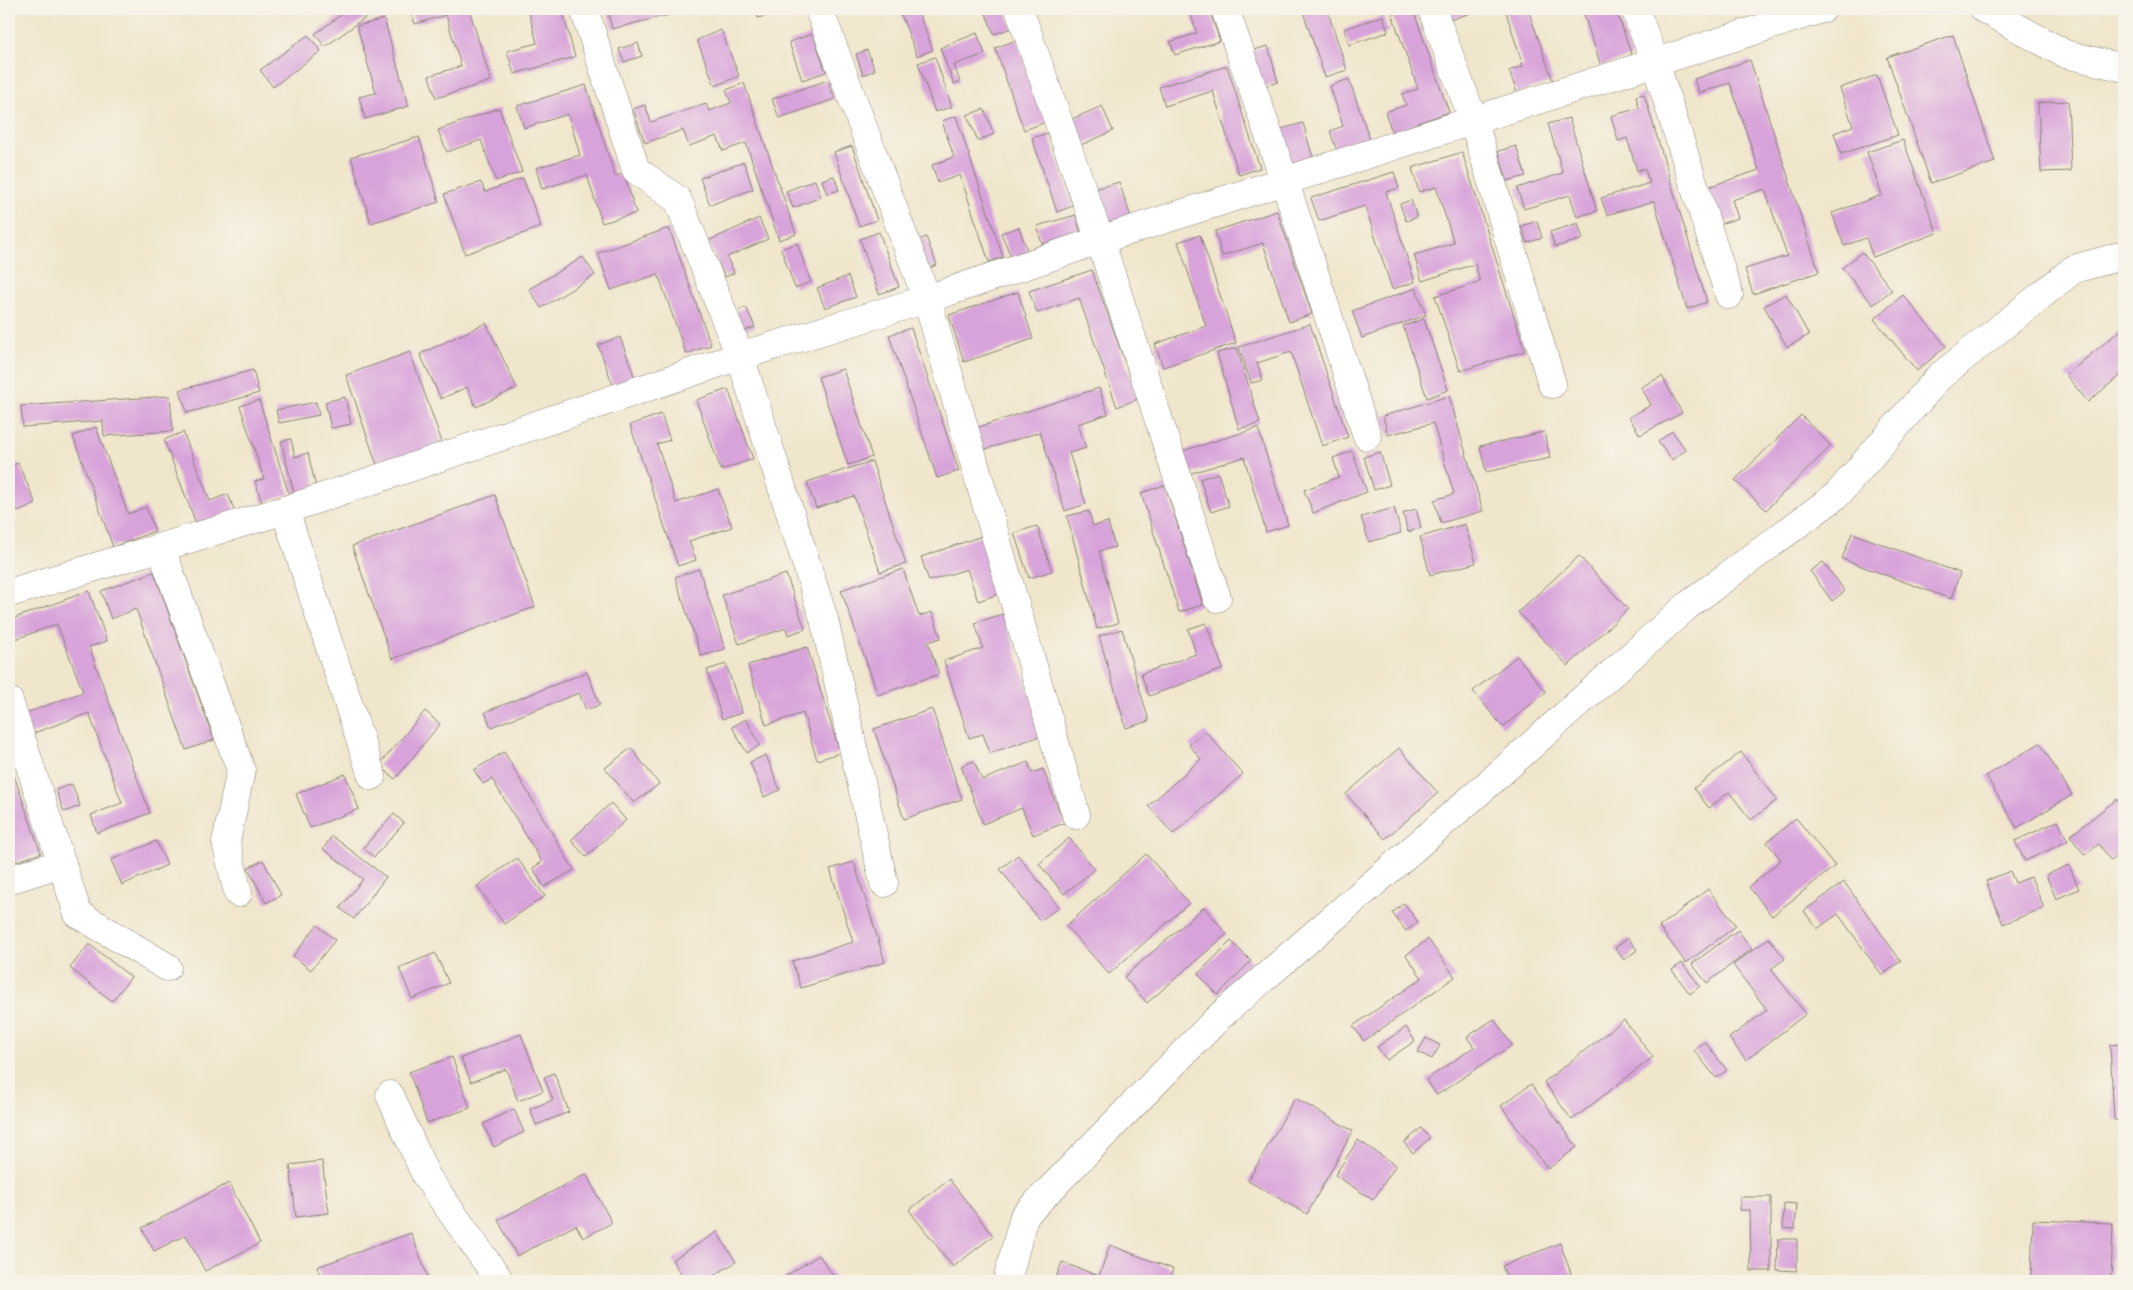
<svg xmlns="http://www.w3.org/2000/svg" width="2133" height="1290" font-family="Vollkorn,serif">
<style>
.building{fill:#d8a2da}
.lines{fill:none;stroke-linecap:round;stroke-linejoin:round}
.minor-casing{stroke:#868174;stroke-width:29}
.minor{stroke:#fff;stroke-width:28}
</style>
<rect width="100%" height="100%" fill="#f7f3e8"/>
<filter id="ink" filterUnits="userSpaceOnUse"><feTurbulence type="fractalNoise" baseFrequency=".02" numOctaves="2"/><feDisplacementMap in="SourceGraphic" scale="10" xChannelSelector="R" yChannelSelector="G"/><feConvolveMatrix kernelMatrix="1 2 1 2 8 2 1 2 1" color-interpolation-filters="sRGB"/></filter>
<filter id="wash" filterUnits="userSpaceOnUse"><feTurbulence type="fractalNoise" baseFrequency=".0096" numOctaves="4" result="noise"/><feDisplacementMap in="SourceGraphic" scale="20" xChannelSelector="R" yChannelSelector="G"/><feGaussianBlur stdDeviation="1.12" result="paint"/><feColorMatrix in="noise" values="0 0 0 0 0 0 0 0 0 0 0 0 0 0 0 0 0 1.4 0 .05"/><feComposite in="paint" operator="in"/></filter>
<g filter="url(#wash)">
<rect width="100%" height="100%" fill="#f0e6cc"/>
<g id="blocks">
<g class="building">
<path d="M349,9H377L325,47L315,34Z"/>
<path d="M410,9H469L491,81L436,98L429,76L461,66L446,15L415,24Z"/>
<path d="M528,9H562L575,57L514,74L507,51L537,43Z"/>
<path d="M607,9H692L612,29Z"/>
<path d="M756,9H794L758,18Z"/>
<path d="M899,9H917L933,50L917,56Z"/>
<path d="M984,9H1005L1012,28L994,34Z"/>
<path d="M1189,9H1209L1220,41L1175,55L1170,42L1197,33Z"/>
<path d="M1302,9H1327L1347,70L1325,77Z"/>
<path d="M1408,9H1413L1449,112L1392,132L1385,112L1406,105L1402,94L1418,89L1392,14Z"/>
<path d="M1447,9H1482L1450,20Z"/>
<path d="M1505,9H1528L1553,81L1517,93L1509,71L1523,66Z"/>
<path d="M1582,9H1616L1632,56L1601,66Z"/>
<path d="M1383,16L1388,32L1349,45L1344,29Z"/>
<path d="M384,19L409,106L365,119L359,97L376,93L357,26Z"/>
<path d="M721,30L739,76L715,86L697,40Z"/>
<path d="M977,33L985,54L954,65L960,82L954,84L940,48Z"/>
<path d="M813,34L826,72L802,80L789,42Z"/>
<path d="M308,35L321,51L273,87L260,70Z"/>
<path d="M1953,35L1995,162L1931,183L1887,57Z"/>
<path d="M1017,40L1046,122L1024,130L995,48Z"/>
<path d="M638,43L642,56L624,62L619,49Z"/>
<path d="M1268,46L1278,82L1261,87L1250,51Z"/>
<path d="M867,50L875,70L863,75L856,54Z"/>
<path d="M935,57L952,107L935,112L918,63Z"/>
<path d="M1750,60L1819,272L1753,294L1745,269L1787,256L1765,189L1732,200L1738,218L1720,224L1708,187L1759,170L1730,83L1699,93L1694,79Z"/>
<path d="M1227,66L1260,168L1239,175L1213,91L1165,106L1159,87Z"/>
<path d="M1877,75L1898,135L1841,154L1834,133L1853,126L1840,88Z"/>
<path d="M1349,79L1370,140L1337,151L1330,131L1343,126L1330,86Z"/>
<path d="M828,80L835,99L779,118L772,99Z"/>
<path d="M744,83L796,234L779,240L746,143L723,151L717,136L689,146L683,130L645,143L633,109L645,105L651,122L706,104L709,111L731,103L726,90Z"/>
<path d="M586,85L615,176L624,174L636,213L602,223L587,175L542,189L536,168L580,155L568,114L524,128L517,106Z"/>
<path d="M1644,94L1707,302L1687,309L1654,201L1607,215L1601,198L1650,183L1644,168L1637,171L1627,138L1618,141L1611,116L1639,108L1636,96Z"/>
<path d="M2068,101L2071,171L2041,172L2038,103Z"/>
<path d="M1102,106L1113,131L1074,148L1063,123Z"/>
<path d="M499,108L522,172L496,181L481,140L447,152L438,130Z"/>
<path d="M984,109L994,134L978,141L967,115Z"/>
<path d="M956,116L1003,257L989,262L960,175L938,183L932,165L954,157L942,121Z"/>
<path d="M1569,118L1597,211L1577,217L1570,195L1524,209L1517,188L1563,173L1548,124Z"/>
<path d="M1303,123L1313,158L1291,164L1281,129Z"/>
<path d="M1048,133L1073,206L1057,212L1032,138Z"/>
<path d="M419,137L439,202L371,223L351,157Z"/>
<path d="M1903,140L1937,233L1873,257L1866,238L1844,246L1832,213L1882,195L1867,152Z"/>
<path d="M852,146L877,220L859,226L834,152Z"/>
<path d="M1516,146L1526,176L1507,181L1498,151Z"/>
<path d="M1462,152L1525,351L1460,371L1435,296L1480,282L1475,264L1422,281L1414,255L1454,243L1436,187L1419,192L1412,168Z"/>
<path d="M744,162L753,189L710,205L700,178Z"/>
<path d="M1394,172L1399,188L1386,192L1415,282L1392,289L1365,206L1319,221L1311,198Z"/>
<path d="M834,176L839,190L827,194L822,180Z"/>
<path d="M523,178L541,227L465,254L444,194L481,182L485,192Z"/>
<path d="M815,180L821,197L793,208L786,191Z"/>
<path d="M1119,182L1131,217L1106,225L1095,189Z"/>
<path d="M1411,200L1417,217L1406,221L1400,204Z"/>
<path d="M1277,211L1312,314L1289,322L1263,243L1222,256L1215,231Z"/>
<path d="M1076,215L1081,234L1042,244L1037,226Z"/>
<path d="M759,218L768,239L727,257L734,273L725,277L708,241Z"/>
<path d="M1537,221L1542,238L1527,243L1521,226Z"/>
<path d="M1578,223L1583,239L1555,247L1550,232Z"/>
<path d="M1019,227L1028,253L1012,259L1001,233Z"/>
<path d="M669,228L711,345L686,354L658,274L611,290L598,253Z"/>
<path d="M879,232L899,287L879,294L860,239Z"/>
<path d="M1200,235L1236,343L1163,367L1155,344L1206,326L1178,242Z"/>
<path d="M926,237L937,265L926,269L916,241Z"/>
<path d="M797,243L811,282L795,288L781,249Z"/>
<path d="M1862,252L1892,290L1873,305L1842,268Z"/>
<path d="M583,257L595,275L541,308L529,289Z"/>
<path d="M1092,270L1138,399L1117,407L1079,298L1037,313L1029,291Z"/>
<path d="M848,276L856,297L825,308L817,288Z"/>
<path d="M1416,288L1426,315L1362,338L1352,311Z"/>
<path d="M1018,292L1033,339L964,362L949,315Z"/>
<path d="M1786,294L1809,335L1787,347L1764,306Z"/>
<path d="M1903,295L1946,346L1917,371L1874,319Z"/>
<path d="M746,307L755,327L744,331L735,312Z"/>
<path d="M1424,319L1448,390L1427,398L1403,326Z"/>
<path d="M486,323L517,388L476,407L467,387L441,399L420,354Z"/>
<path d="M1310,324L1348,437L1322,446L1291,352L1257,363L1263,380L1251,383L1239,347Z"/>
<path d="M2124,327V372L2088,402L2066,375Z"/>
<path d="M911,328L959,471L937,478L889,335Z"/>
<path d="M620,337L636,381L614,388L598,345Z"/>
<path d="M1237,348L1260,423L1239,429L1217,353Z"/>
<path d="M410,352L443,445L378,468L346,375Z"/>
<path d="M843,369L872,457L848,465L818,377Z"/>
<path d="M253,370L259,393L187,413L180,390Z"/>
<path d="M1662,376L1682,413L1640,435L1629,417L1651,405L1641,387Z"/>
<path d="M1099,388L1108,414L1078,424L1086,448L1069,453L1086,504L1065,511L1040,432L983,450L976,428Z"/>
<path d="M728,389L753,459L721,470L696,400Z"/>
<path d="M170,396L173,431L104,436L103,421L23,427L21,406Z"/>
<path d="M1449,396L1483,511L1441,523L1434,500L1454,494L1433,423L1388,435L1383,416Z"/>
<path d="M345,397L351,424L331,428L325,402Z"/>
<path d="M259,400L289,494L262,503L255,481L264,479L240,406Z"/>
<path d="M316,402L319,415L279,423L276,410Z"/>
<path d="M661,414L670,440L657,444L676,503L718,489L732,527L689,541L696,560L678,566L630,425Z"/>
<path d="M1801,415L1831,446L1766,510L1735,480Z"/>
<path d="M96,427L128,514L146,507L155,531L113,547L73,436Z"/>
<path d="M1258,428L1288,525L1266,532L1244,457L1185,475L1179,452Z"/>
<path d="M1672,431L1686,450L1672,460L1658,442Z"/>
<path d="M183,432L210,501L228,494L235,512L197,526L164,440Z"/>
<path d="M1544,432L1550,458L1486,472L1480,446Z"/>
<path d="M291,439L295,457L308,453L316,488L294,493L281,441Z"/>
<path d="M1352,451L1367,492L1313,513L1304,490L1339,477L1333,458Z"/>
<path d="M1380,452L1390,485L1374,490L1364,457Z"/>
<path d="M872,461L906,564L880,572L854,496L816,508L807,482Z"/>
<path d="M18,463L36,504L18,512L9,490V467Z"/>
<path d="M1218,473L1229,506L1211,512L1200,479Z"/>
<path d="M1165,485L1203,605L1179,612L1141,493Z"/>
<path d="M495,495L535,607L392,659L352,546Z"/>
<path d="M1394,508L1401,533L1369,542L1361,517Z"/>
<path d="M1416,509L1421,528L1408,532L1403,513Z"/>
<path d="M9,511L16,527L9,530Z"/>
<path d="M1089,511L1093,526L1108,522L1115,547L1099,551L1118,623L1097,629L1067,516Z"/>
<path d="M1465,524L1476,563L1430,575L1420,537Z"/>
<path d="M1037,526L1052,571L1029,578L1014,533Z"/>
<path d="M1852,533L1960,573L1951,599L1842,559Z"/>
<path d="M982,536L1002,593L978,601L967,569L929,581L921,557Z"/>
<path d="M1579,556L1628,609L1568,666L1518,612Z"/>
<path d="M1823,562L1845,591L1832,601L1810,571Z"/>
<path d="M699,569L725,649L701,656L675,577Z"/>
<path d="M903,569L919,616L932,612L941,638L928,642L939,674L878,695L841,590Z"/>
<path d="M154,572L214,740L186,750L136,609L111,619L101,591Z"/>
<path d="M786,574L805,629L788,635L786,628L739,644L722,595Z"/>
<path d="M89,591L107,641L89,647L150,813L97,833L91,815L122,803L89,713L31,734L23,714L83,692L57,624L13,640L9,628V620Z"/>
<path d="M1003,614L1044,735L990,753L983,734L969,738L944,661L983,648L975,623Z"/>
<path d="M1206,623L1223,669L1149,696L1141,674L1196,654L1188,629Z"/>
<path d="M1122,629L1149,721L1126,728L1099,636Z"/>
<path d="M807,647L840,753L817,760L803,713L766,725L748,665Z"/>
<path d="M1517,656L1546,692L1503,727L1473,691Z"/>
<path d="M726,664L742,713L722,719L707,670Z"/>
<path d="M587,672L600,705L586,710L579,693L491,727L485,712Z"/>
<path d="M932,709L962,799L904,819L874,729Z"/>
<path d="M425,711L440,724L395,779L379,765Z"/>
<path d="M746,719L760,745L747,753L732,727Z"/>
<path d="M1205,731L1243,774L1173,834L1148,806L1201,759L1189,745Z"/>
<path d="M2040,743L2072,795L2017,828L1986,776Z"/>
<path d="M631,748L659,784L634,803L605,768Z"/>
<path d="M1399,748L1438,793L1385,839L1346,794Z"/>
<path d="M504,752L574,870L544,887L533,868L542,862L492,779L483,784L474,770Z"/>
<path d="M1741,752L1777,800L1751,820L1729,792L1709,808L1694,788Z"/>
<path d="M766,755L780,790L764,797L750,762Z"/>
<path d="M9,761L41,853L9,864V844L15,841L9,822Z"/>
<path d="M974,761L982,780L1028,762L1032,773L1043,769L1064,823L1033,835L1022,808L983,824L961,766Z"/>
<path d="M345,774L359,809L310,828L296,794Z"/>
<path d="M72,784L80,806L64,812L56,790Z"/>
<path d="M2117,799L2124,809V850L2111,861L2099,844L2085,855L2070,836Z"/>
<path d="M611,803L626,820L586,857L571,840Z"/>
<path d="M394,814L404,823L374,857L363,848Z"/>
<path d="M1796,818L1835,866L1772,916L1749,887L1781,860L1767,842Z"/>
<path d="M2058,821L2068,841L2025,861L2015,841Z"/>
<path d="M332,836L386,877L354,919L340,908L363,879L323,849Z"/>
<path d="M1069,838L1095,869L1064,894L1039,864Z"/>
<path d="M156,841L167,865L122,885L111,860Z"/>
<path d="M1146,854L1189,903L1109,974L1066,926Z"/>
<path d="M1018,855L1059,907L1040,921L1000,869Z"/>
<path d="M517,858L545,896L504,924L477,886Z"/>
<path d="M263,860L281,895L266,903L248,868Z"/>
<path d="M854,862L885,962L801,988L792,961L853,942L830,869Z"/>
<path d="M2069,865L2079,889L2056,899L2046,875Z"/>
<path d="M2010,871L2015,883L2031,877L2044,908L2003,924L1986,881Z"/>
<path d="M1844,882L1901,961L1882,975L1838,914L1817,929L1804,911Z"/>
<path d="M1708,889L1736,926L1686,963L1659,927Z"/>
<path d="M1404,903L1418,922L1406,931L1392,913Z"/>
<path d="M1204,907L1227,934L1147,1003L1124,977Z"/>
<path d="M317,925L335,940L311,970L293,956Z"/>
<path d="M1738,930L1752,949L1707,983L1692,964Z"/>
<path d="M1628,938L1637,950L1624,960L1615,948Z"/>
<path d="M1769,938L1785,959L1771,969L1806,1014L1746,1060L1729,1038L1767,1010L1733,965Z"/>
<path d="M1428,939L1455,977L1364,1041L1353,1026L1422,978L1406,955Z"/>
<path d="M1231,941L1251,961L1218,995L1198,974Z"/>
<path d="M89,944L131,977L112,1001L70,968Z"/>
<path d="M435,953L449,983L412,999L399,968Z"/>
<path d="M1682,963L1700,986L1690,994L1672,970Z"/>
<path d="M1494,1019L1512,1045L1437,1095L1426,1080L1474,1047L1467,1037Z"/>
<path d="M1624,1020L1653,1057L1572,1120L1544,1082Z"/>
<path d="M1406,1027L1415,1041L1387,1060L1377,1047Z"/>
<path d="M521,1034L543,1091L518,1101L506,1069L471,1082L461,1058Z"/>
<path d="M1426,1038L1440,1045L1432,1059L1418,1052Z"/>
<path d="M1705,1042L1727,1070L1716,1078L1694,1050Z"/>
<path d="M2124,1044V1120H2114L2110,1045Z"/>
<path d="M452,1057L470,1108L427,1123L409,1072Z"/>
<path d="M554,1073L569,1112L536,1125L530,1109L553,1100L544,1077Z"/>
<path d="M1531,1084L1577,1147L1548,1169L1501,1106Z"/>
<path d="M1295,1098L1353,1131L1307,1214L1248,1181Z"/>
<path d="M514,1109L524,1132L494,1147L483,1124Z"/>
<path d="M1421,1128L1430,1138L1413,1153L1404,1143Z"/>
<path d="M1358,1140L1396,1165L1373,1200L1335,1175Z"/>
<path d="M322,1161L329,1213L296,1217L290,1165Z"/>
<path d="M586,1174L612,1223L583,1238L576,1225L517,1256L498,1220Z"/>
<path d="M949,1179L993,1236L953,1267L909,1210Z"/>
<path d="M229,1183L260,1243L205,1271L186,1235L154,1251L142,1228Z"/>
<path d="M1740,1197H1771V1271H1751L1750,1210H1740Z"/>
<path d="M1784,1203L1797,1204L1795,1229L1783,1228Z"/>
<path d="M2033,1220L2113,1223L2111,1281L2031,1280Z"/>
<path d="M717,1232L736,1262L705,1281H686L672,1260Z"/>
<path d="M411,1233L429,1280L400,1281L398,1277L388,1281H322L317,1267Z"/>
<path d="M1778,1239H1797V1271L1777,1270Z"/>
<path d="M1560,1243L1573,1279L1566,1281H1508L1502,1266Z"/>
<path d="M1110,1245L1173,1269L1169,1281H1055L1062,1262L1099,1276Z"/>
<path d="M819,1255L837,1281H778Z"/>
</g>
</g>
</g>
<g filter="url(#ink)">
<use href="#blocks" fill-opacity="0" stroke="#868174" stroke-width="1"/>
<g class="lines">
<g class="minor-casing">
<g id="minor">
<path d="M584,9L636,170L678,200L740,356L824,619L884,883"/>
<path d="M819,9L927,299L1076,815"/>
<path d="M1019,9L1100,240L1217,598"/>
<path d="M1225,9L1285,182L1367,436"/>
<path d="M1432,9L1473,119L1552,384"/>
<path d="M1635,9L1655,62L1729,295"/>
<path d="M1984,9L2065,54L2124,68"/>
<path d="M285,510L372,776"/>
<path d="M161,548L241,770L226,842L238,893"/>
<path d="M9,593L285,510L740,356L927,299L1100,240L1822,9"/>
<path d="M9,701L78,914L167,967"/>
<path d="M9,880L62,863"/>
<path d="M390,1095L426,1176L500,1281"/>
<path d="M1007,1281L1024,1216L1219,1017L1487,785L1687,606L1837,495L1939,377L2074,269L2124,255"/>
</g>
</g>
<use href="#minor" class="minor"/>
</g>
</g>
<rect width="2133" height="1290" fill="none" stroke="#f7f3e8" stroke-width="30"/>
</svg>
